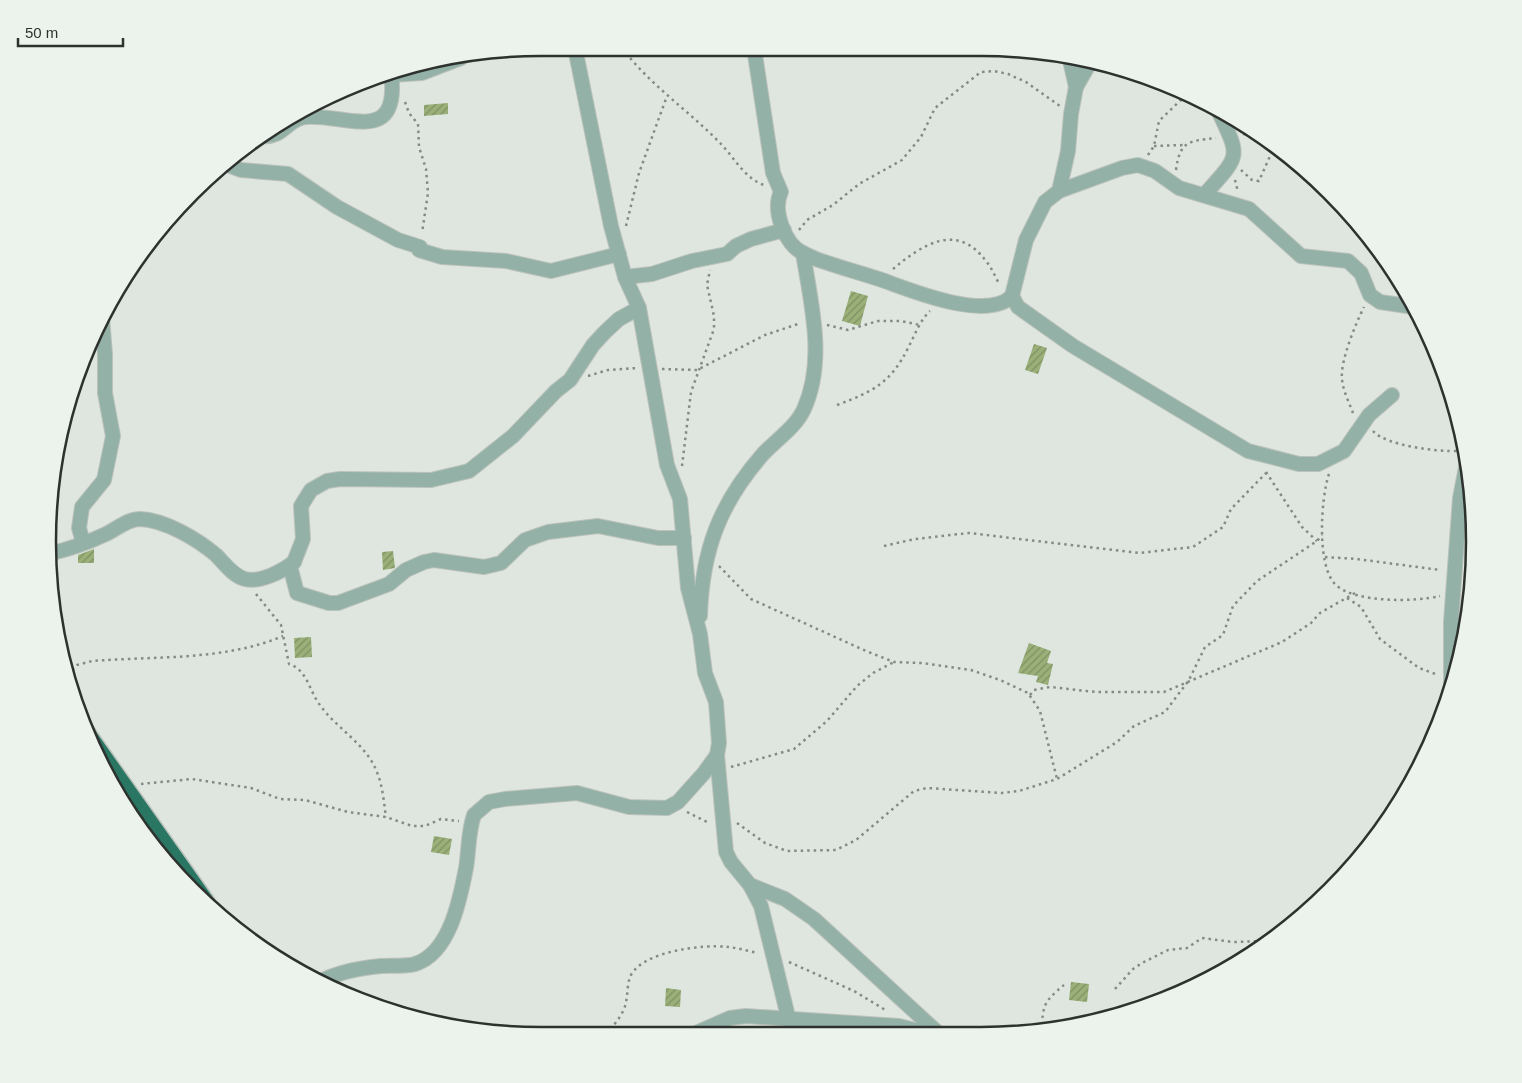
<svg xmlns="http://www.w3.org/2000/svg" width="1522" height="1083" font-family="Arial,sans-serif">
<style>
.building{fill:url(#building-hatch)}
.lines{fill:none;stroke-linecap:round;stroke-linejoin:round}
.minor-casing{stroke:#bbc2bc;stroke-width:16}
.highway-casing{stroke:#bbc2bc;stroke-width:18}
.path{stroke:#848a85;stroke-width:2.5;stroke-dasharray:2.5 4;stroke-linecap:butt}
.minor{stroke:#93b1a7;stroke-width:14}
.highway{stroke:#297663;stroke-width:15}
.rim{fill:none;stroke:#2e322f;stroke-width:2.5}
</style>
<defs>
<pattern id="building-hatch" width="6" height="6" patternUnits="userSpaceOnUse" patternTransform="scale(1.25)"><rect width="6" height="6" fill="#9ab078"/><path d="M-1 1l2-2M0 6l6-6M5 7l2-2" fill="none" stroke="#7e9063"/></pattern>
</defs>
<rect width="100%" height="100%" fill="#dee6df"/>
<g class="building">
<path d="M448,103V114L424,116V105Z"/>
<path d="M851,291L868,296L860,326L842,321Z"/>
<path d="M1034,344L1047,348L1038,374L1025,370Z"/>
<path d="M94,549V563H78V555Z"/>
<path d="M393,551L395,568L383,570L382,552Z"/>
<path d="M311,637L312,657L295,658L294,638Z"/>
<path d="M1029,643L1051,651L1047,663L1053,664L1048,685L1036,682L1038,676L1018,673Z"/>
<path d="M434,836L452,839L449,855L431,852Z"/>
<path d="M1071,982L1089,984L1087,1002L1069,1000Z"/>
<path d="M666,988L681,990L680,1007L665,1006Z"/>
</g>
<g class="lines">
<g class="minor-casing">
<g id="minor">
<path d="M391,75L422,73L461,58"/>
<path d="M1076,87L1091,61"/>
<path d="M261,136C283,139 287,119 305,117C345,113 401,148 391,72"/>
<path d="M228,165L241,170L288,174L337,207L398,240L420,247L419,250L442,257L506,261L551,271L619,254"/>
<path d="M1059,191L1068,151L1071,114L1076,87L1069,56"/>
<path d="M1205,194C1242,153 1240,158 1217,108"/>
<path d="M803,253L816,259C838,267 861,273 882,280C910,290 987,322 1012,296L1026,240L1045,202L1059,191L1122,168L1138,165L1155,171L1179,188L1249,209L1301,256L1348,261L1361,273L1370,295L1380,302L1414,307"/>
<path d="M625,277L652,274L692,261L727,254L736,246L751,239L784,230"/>
<path d="M1012,296L1018,307L1073,346L1248,451L1299,464H1318L1344,451L1369,415L1392,395"/>
<path d="M83,542L79,528L82,507L104,480L113,436L105,393V354L102,318"/>
<path d="M52,553C70,549 89,542 106,534C117,529 127,519 140,519C165,520 197,539 216,555C224,563 233,576 245,579C260,583 283,571 294,562L303,539L301,506L311,490L327,481L340,479L431,480L469,471L513,436L556,391L570,380L593,345L605,332L619,319L639,308"/>
<path d="M294,562L290,566L297,593L329,603H338L389,584L406,570L424,562L434,560L484,567L501,563L525,540L548,532L598,526L658,538H684"/>
<path d="M700,616C702,550 720,503 763,454C776,440 796,427 804,409C826,360 811,304 803,253C785,245 772,210 781,192L773,173L754,48"/>
<path d="M1451,687V622L1460,498L1467,462"/>
<path d="M717,755L726,852L731,862L750,885L761,906L792,1033"/>
<path d="M750,885L785,899L814,919L937,1032"/>
<path d="M319,982C338,972 359,968 381,966C392,965 404,967 415,964C450,953 460,899 466,868C469,850 468,832 474,815L489,802L505,799L577,793L629,807L667,808L678,802L704,773L717,755L719,743L716,702L705,673L700,634L688,588L680,499L667,465L639,308L625,277L611,226L575,48"/>
<path d="M696,1033L730,1018L746,1016L899,1026L923,1032"/>
</g>
</g>
<g class="highway-casing">
<path id="highway" d="M87,732L207,902"/>
</g>
<g class="path">
<path d="M622,48C650,85 688,110 720,143C734,157 744,178 764,185"/>
<path d="M405,102L409,113L418,124L419,147L426,169L428,193L422,233"/>
<path d="M1243,134L1259,136"/>
<path d="M1154,146L1185,145"/>
<path d="M1148,155L1154,146L1159,121L1187,94"/>
<path d="M1176,170C1180,141 1188,141 1216,138"/>
<path d="M1241,170L1252,180L1259,181L1274,147"/>
<path d="M1235,180L1238,192"/>
<path d="M626,226L639,173L667,96"/>
<path d="M799,230L807,220L833,205L859,184L902,160L921,137L935,108L981,72L994,71L1008,74L1026,82L1060,106"/>
<path d="M893,269C923,244 957,222 986,261C992,268 995,277 1000,285"/>
<path d="M827,325L848,330L878,321H901L920,325"/>
<path d="M662,369L697,370L765,335L798,324"/>
<path d="M588,376L608,370L637,368"/>
<path d="M837,405C872,392 891,383 908,348C915,335 920,320 930,311"/>
<path d="M1353,413C1349,402 1343,391 1342,379C1340,361 1356,323 1364,307"/>
<path d="M1373,431C1386,446 1439,452 1459,451"/>
<path d="M682,466L691,392L714,329V316L707,285L710,270"/>
<path d="M1266,472L1302,527L1317,541"/>
<path d="M1329,474C1321,497 1316,567 1336,585C1355,603 1415,602 1440,596"/>
<path d="M884,546L915,539L969,533L1139,553L1193,547L1223,527L1231,509L1266,473"/>
<path d="M1325,557L1357,559L1440,570"/>
<path d="M719,566L751,599L866,651L894,662L922,663L971,670L1000,680L1028,693L1040,711L1057,779"/>
<path d="M256,594L281,625L289,664C305,669 308,685 316,699C333,728 367,742 378,775C383,788 384,804 386,817"/>
<path d="M1347,598L1361,607L1380,639L1419,668L1438,675"/>
<path d="M68,675L77,665L92,661C155,656 224,661 283,636"/>
<path d="M1030,695L1034,690L1050,687L1096,692H1164L1282,642L1311,623L1320,613L1355,593"/>
<path d="M731,767L794,749L827,721L857,686L873,673L894,662"/>
<path d="M141,784L192,779L251,788L280,799L305,800L348,812L386,817L412,826H425L441,819L459,821"/>
<path d="M687,812L709,823"/>
<path d="M737,823L765,843L787,851L836,850L856,840L914,791L927,788L1002,793L1019,791L1057,779L1117,742L1134,726L1165,712L1189,680L1205,647L1223,635L1233,606L1257,581L1317,541L1322,535"/>
<path d="M1313,906L1317,894L1333,884"/>
<path d="M789,962L854,991L887,1011"/>
<path d="M1115,989L1133,969L1142,963L1168,950L1187,948L1202,938L1233,942L1265,941"/>
<path d="M1041,1031C1044,1005 1042,1003 1064,985"/>
<path d="M606,1034C614,1025 624,1014 626,1002C628,993 627,983 631,975C644,951 703,944 728,947C738,948 748,951 758,953"/>
</g>
<use href="#minor" class="minor"/>
<use href="#highway" class="highway"/>
</g>
<path d="M0 0H1522V1083H0ZM541 56H981A485 485 0 0 1 1466 541V542A485 485 0 0 1 981 1027H541A485 485 0 0 1 56 542V541A485 485 0 0 1 541 56Z" fill="#ebf3ec" fill-rule="evenodd"/>
<path class="rim" d="M541 56H981A485 485 0 0 1 1466 541V542A485 485 0 0 1 981 1027H541A485 485 0 0 1 56 542V541A485 485 0 0 1 541 56Z"/>
<path d="M18 38v8h105v-8" fill="none" stroke="#2e322f" stroke-width="2.5"/>
<text x="25" y="38" font-size="15" fill="#2e322f" stroke="#ebf3ec" stroke-width="4" paint-order="stroke">50 m</text>
</svg>
